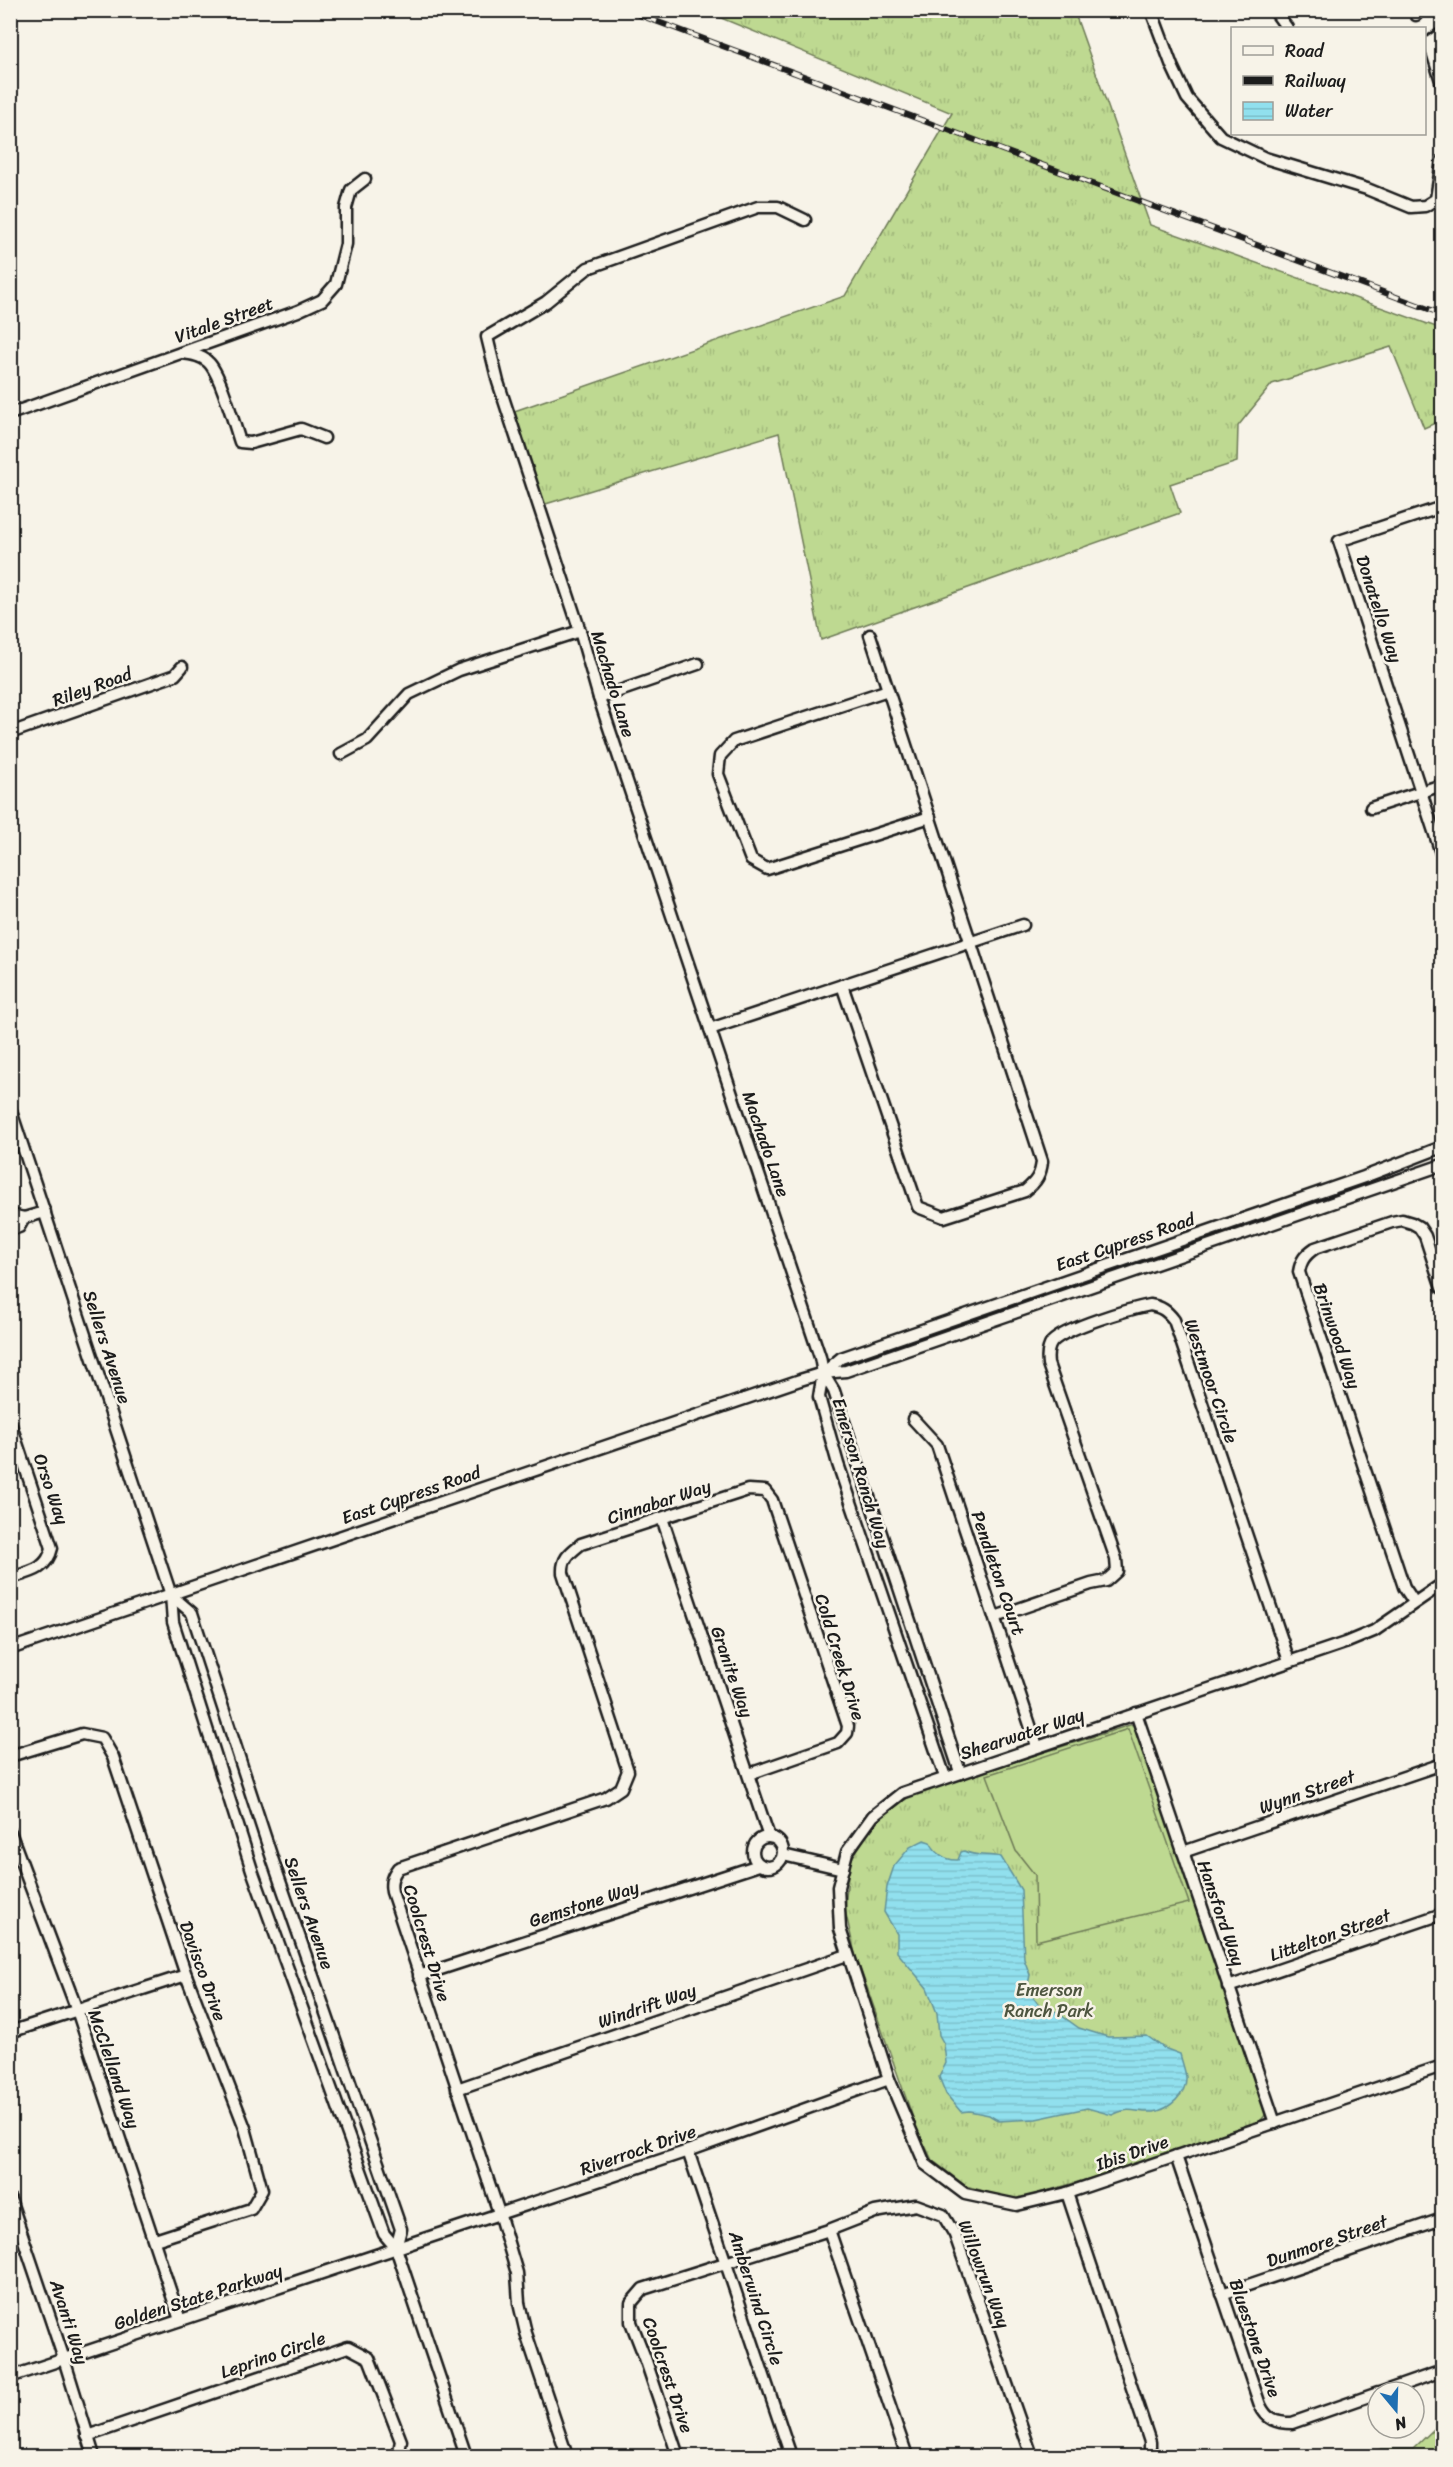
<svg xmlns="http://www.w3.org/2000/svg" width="1453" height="2467" font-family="Sriracha,sans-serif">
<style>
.grass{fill:url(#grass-tufts);stroke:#6d7a56;stroke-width:1.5}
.pitch{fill:#bed991;stroke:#6d7a56;stroke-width:1.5}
.water{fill:url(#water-rules);stroke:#62929a;stroke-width:1.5}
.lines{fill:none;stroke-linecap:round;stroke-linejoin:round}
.minor-casing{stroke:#1c1c1c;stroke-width:15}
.minor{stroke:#f7f3e8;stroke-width:10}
.rail-casing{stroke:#1c1c1c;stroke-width:6}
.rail{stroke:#f7f3e8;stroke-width:4;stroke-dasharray:11;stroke-linecap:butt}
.labels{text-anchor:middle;stroke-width:5;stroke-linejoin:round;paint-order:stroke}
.street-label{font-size:18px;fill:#1c1c1c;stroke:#f7f3e8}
.park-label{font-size:18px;fill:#4d553f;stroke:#f7f3e8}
</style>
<defs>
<pattern id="grass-tufts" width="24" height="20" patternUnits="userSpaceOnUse" patternTransform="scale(1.5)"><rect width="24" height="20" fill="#bed991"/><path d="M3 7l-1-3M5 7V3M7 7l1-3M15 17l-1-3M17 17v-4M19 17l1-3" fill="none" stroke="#a3ba7c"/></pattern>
<pattern id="water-rules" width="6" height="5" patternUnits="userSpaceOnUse" patternTransform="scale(1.5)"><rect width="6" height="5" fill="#91e0ee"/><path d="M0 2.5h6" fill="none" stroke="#7cc0cc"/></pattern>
</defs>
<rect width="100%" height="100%" fill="#f7f3e8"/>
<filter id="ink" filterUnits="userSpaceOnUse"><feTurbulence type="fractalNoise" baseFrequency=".0167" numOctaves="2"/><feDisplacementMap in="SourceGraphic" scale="12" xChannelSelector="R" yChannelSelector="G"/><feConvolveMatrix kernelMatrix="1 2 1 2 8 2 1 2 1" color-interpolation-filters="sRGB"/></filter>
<g filter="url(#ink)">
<g class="grass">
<path d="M704,11H1074L1150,225L1442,329V420L1424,428L1391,347L1272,384L1238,426L1237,462L1170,484L1180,513L821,640L779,433L539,506L503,415L845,296L952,113Z"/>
<path d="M1133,1724L1267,2113L1256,2126L1120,2170L1015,2200L966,2186L932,2160L917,2129L855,1954L845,1910L849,1863L874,1823L913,1794Z"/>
<path d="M1442,2428V2456H1359L1381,2449H1413L1434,2429Z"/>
</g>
<path class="pitch" d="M1128,1729L1189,1903L1036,1941L1035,1875L1016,1851L987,1775Z"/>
<path class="water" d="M924,1840L930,1842C935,1852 945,1861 958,1860L961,1852L964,1851C975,1857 988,1854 1001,1857L1021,1890L1024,1959L1030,1975L1027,1989L1042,2009L1055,2011L1079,2028L1108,2037L1147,2036L1164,2048L1180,2054C1182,2062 1185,2070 1186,2077C1187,2094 1169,2110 1153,2112C1136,2113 1129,2106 1112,2115L1087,2108L1036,2119L999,2121L989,2115L969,2111L961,2112L946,2094L939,2077L946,2063L944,2044L939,2035L937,2013L927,1988L897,1952V1934L884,1912L887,1887L894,1866L910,1847Z"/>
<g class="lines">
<g class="minor-casing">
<g id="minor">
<path d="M1151,10L1172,66L1187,98L1221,137L1265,158L1367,189L1411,207L1425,206L1436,199L1442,161"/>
<path d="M1274,10L1287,28"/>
<path d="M1415,10L1416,15"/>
<path d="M1430,45L1442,84"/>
<path d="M1424,46L1442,33"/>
<path d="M805,220L778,207H758L588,268L546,302L487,337L498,382L580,631L599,698L820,1357L823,1373L819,1397L838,1464L945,1777"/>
<path d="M181,353C190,354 201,355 208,362C220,372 234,424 240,442L251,443L301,429L324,438"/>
<path d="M10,414L298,311L322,300L336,284L346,244V208L351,190L365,179"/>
<path d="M1442,507L1339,541L1442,856"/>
<path d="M888,690L734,741L720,756L718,774L751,860L767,869L930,817"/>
<path d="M599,698L698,664"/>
<path d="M10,733L175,675L182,667"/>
<path d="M341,754L367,740L409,694L459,670L580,631"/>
<path d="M1371,808L1442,785"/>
<path d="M842,985L918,1207L944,1217L1025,1191C1036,1182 1041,1175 1042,1161L870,635"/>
<path d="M710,1029L1023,925"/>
<path d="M10,1108L171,1595L173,1622L252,1870L384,2234L396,2248L466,2456"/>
<path d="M10,1218L15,1216L24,1218L45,1212"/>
<path d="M10,1230L19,1227L24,1218"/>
<path d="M823,1373L841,1358L1364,1177L1442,1147"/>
<path d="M823,1373L834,1391L960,1772"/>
<path d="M913,1419L937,1445L1037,1746"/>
<path d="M10,1422L52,1548C47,1570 30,1572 10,1578"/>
<path d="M662,1518L769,1837"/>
<path d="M1442,1584L1374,1631L1345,1643L902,1793L873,1816L847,1852L838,1887L840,1929L889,2079L925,2164L965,2194L1017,2205L1067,2193L1442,2066"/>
<path d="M171,1595L192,1613L273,1861L401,2229L396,2248"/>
<path d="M1414,1602L1404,1587L1299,1272C1301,1260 1305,1255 1315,1248L1392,1222L1402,1220L1412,1223L1419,1227L1425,1236L1442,1288"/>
<path d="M995,1617L1091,1584L1106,1581L1117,1571L1116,1559L1048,1364C1047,1356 1047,1349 1052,1342C1065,1328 1129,1309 1150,1305C1162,1307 1167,1311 1174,1320L1289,1661"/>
<path d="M10,1649L800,1380L823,1373L846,1371L1442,1165"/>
<path d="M1136,1713L1275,2123"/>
<path d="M10,1756L82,1734L102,1738L113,1757L186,1975L245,2128L262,2190L251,2209L155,2240"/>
<path d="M10,1832L77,2010L180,2320"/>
<circle cx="768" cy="1852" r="15"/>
<path d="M1183,1852L1442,1764"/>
<path d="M783,1855L843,1869"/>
<path d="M419,1976L759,1865"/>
<path d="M1228,1987L1442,1914"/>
<path d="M10,2032L186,1975"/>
<path d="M457,2089L847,1955"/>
<path d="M688,2151L791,2456"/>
<path d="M1176,2156L1260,2405C1267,2420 1276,2423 1292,2423L1378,2393"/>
<path d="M1067,2193L1150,2442V2456"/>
<path d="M10,2199L64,2359L94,2456"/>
<path d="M829,2230L907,2456"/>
<path d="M1222,2294L1442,2219"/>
<path d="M10,2377L688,2151L889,2079"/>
<path d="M1382,2392L1442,2371"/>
<path d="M87,2436L348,2347L369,2358L401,2441L398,2456"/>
<path d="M567,2456L526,2333L519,2303L517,2273L499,2213L392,1892C390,1882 392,1876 398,1868L606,1798L621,1788L628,1771L563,1573C562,1558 570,1553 581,1544L748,1490L765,1491L772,1500L848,1726L847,1733L838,1743L749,1774"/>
<path d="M678,2456L645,2358L631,2322V2303L643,2289L829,2230L875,2212L916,2205L943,2215L955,2235L1032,2456"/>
</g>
</g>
<use href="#minor" class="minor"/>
<g class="rail-casing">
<path id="rail" d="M626,10L1442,314"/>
</g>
<use href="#rail" class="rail"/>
</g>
</g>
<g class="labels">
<g class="street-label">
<text transform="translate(224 320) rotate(-20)" y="6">Vitale Street</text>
<text transform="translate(1379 609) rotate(72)" y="6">Donatello Way</text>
<text transform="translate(613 684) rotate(73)" y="6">Machado Lane</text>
<text transform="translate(92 687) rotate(-20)" y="6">Riley Road</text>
<text transform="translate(766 1144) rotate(71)" y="6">Machado Lane</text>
<text transform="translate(1125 1242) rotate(-19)" y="6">East Cypress Road</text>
<text transform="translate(1337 1336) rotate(71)" y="6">Brinwood Way</text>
<text transform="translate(107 1347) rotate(72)" y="6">Sellers Avenue</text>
<text transform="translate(1211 1381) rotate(71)" y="6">Westmoor Circle</text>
<text transform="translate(861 1473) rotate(73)" y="6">Emerson Ranch Way</text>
<text transform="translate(51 1489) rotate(71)" y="6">Orso Way</text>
<text transform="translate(411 1495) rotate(-19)" y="6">East Cypress Road</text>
<text transform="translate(659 1502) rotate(-18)" y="6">Cinnabar Way</text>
<text transform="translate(998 1573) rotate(71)" y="6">Pendleton Court</text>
<text transform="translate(840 1657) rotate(73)" y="6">Cold Creek Drive</text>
<text transform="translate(732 1672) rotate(71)" y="6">Granite Way</text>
<text transform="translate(1022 1734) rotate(-18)" y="6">Shearwater Way</text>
<text transform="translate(1307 1792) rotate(-19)" y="6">Wynn Street</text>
<text transform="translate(584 1904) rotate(-18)" y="6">Gemstone Way</text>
<text transform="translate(309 1913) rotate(71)" y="6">Sellers Avenue</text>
<text transform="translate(1221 1913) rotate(71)" y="6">Hansford Way</text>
<text transform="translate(1330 1935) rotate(-19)" y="6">Littelton Street</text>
<text transform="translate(427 1943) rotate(73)" y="6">Coolcrest Drive</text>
<text transform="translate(203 1971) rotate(70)" y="6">Davisco Drive</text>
<text transform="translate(647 2006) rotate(-19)" y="6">Windrift Way</text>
<text transform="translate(114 2069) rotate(71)" y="6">McClelland Way</text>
<text transform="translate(638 2150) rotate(-19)" y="6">Riverrock Drive</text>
<text transform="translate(1132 2153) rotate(-19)" y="6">Ibis Drive</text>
<text transform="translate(1327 2241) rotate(-19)" y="6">Dunmore Street</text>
<text transform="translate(984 2274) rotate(69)" y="6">Willowrun Way</text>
<text transform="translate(198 2297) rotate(-18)" y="6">Golden State Parkway</text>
<text transform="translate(756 2298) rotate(72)" y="6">Amberwind Circle</text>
<text transform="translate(69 2322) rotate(72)" y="6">Avanti Way</text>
<text transform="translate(1255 2338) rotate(71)" y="6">Bluestone Drive</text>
<text transform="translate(273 2355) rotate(-19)" y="6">Leprino Circle</text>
<text transform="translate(668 2375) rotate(71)" y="6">Coolcrest Drive</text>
</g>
<g class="park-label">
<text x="1049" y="1996">Emerson<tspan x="1049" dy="21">Ranch Park</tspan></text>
</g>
</g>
<rect width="1453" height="2467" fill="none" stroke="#f7f3e8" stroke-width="36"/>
<rect x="18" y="18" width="1417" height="2431" fill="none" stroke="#1c1c1c" stroke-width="2" filter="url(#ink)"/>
<rect x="1231" y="27" width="195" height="108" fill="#f7f3e8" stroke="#9f9d96" stroke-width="1.5"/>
<rect x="1243" y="46" width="30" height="9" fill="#f7f3e8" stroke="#9f9d96" stroke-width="1.5"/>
<text x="1285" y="57" font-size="18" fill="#1c1c1c">Road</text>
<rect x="1243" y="76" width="30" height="9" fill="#1c1c1c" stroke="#9f9d96" stroke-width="1.5"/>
<text x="1285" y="87" font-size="18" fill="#1c1c1c">Railway</text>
<rect x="1243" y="102" width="30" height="18" fill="url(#water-rules)" stroke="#9f9d96" stroke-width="1.5"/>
<text x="1285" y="117" font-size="18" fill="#1c1c1c">Water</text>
<g transform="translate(1396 2410) rotate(161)"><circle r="28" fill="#f7f3e8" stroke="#9f9d96" stroke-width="1.5"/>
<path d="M0-4.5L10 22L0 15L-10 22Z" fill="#1f6fb2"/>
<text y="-9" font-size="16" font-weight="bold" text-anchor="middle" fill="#1c1c1c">N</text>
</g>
</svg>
